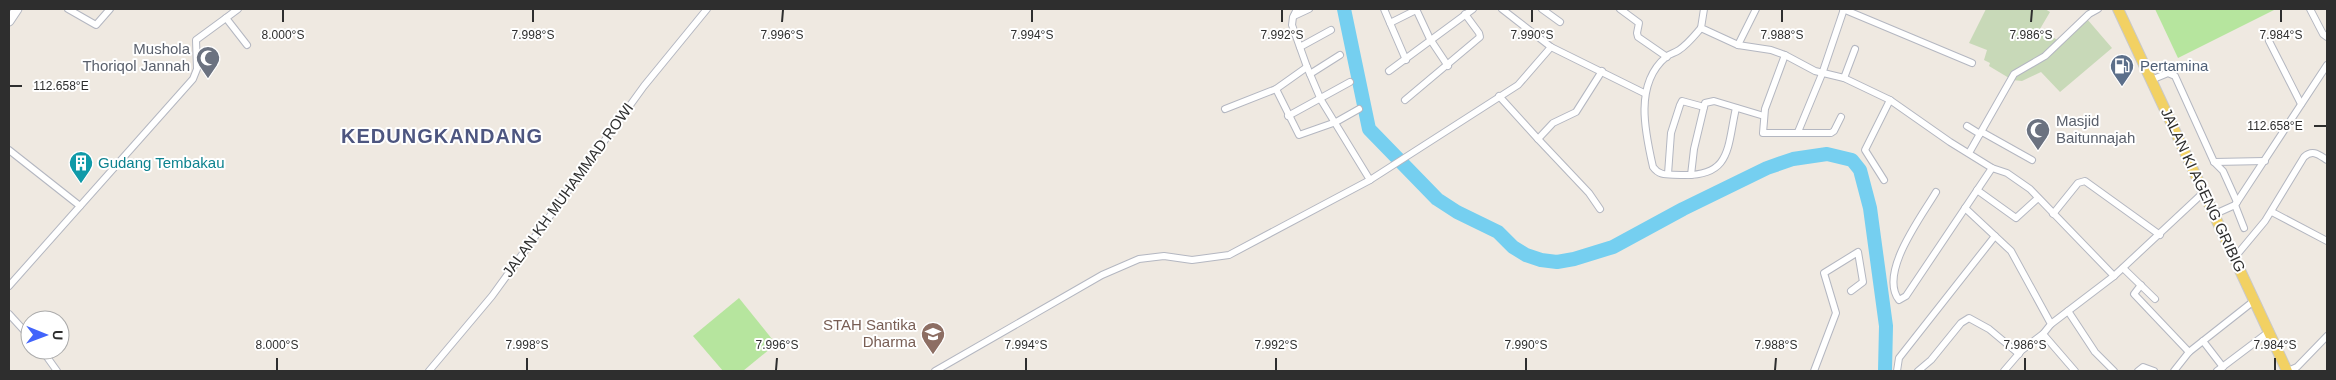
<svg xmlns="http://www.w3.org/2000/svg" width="2336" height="380" font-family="Helvetica,sans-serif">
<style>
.green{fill:#b6e59e}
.cemetery{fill:#c8d9b8}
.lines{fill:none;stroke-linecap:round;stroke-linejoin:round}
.river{stroke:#75cff0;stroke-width:14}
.street-casing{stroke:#b4b7c1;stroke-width:8}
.secondary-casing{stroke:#b4b7c1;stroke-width:11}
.primary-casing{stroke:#c9c9c9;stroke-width:12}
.street{stroke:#fff;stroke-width:6}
.secondary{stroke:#fff;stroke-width:9}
.primary{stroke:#f2d163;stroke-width:10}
.ticks{fill:none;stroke:#2e2e2e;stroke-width:2}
.labels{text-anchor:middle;stroke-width:4;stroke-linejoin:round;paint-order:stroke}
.worship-label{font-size:15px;fill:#5b616d;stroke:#fff;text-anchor:end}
.service-label{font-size:15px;fill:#4e5e75;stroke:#fff;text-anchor:start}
.culture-label{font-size:15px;fill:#0d838f;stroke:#fff;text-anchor:start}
.street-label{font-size:15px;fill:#2e2e2e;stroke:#fff}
.education-label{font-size:15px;fill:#785e54;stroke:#fff;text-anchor:end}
.district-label{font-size:20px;font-weight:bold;letter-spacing:1px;fill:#4d5680;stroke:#fff}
.ticks-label{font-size:12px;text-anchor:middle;fill:#2e2e2e;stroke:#fff;stroke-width:4;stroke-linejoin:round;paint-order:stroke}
</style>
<rect width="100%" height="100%" fill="#efe9e1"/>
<g class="green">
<path d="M2155,9H2276L2178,58Z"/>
<path d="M739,298L776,344L743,371H723L693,336Z"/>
</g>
<g class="cemetery">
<path d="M1986,9H2045L2050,12L2040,29L2059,41L2046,53L2009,78L1989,66L1990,63L1984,60L1987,50L1969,43Z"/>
<path d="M2087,19L2112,48L2060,92L2041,72L2022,81L2012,80Z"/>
</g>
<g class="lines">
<path class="river" d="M1344,9L1369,129L1437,199L1457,212L1498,232L1513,247L1526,255L1541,260L1557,262L1574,259L1613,247L1683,209L1767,168L1793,159L1827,154L1852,160L1860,170L1870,208L1886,326L1885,371"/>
<g class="street-casing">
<g id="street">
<path d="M68,9L96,25L110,9"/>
<path d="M238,9L226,18L247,45"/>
<path d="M1384,9L1390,23"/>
<path d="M1416,9L1430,39L1448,66"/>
<path d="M1502,9L1551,47L1644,93"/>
<path d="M1542,9L1560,22"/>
<path d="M1620,9L1639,23L1637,33L1638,37L1667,57"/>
<path d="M1704,9L1701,28L1738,45L1771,50L1785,55L1815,71L1844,78L1890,100L1950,142L1992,168L2007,173L2030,189L2114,276"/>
<path d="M1843,9L1972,63"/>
<path d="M2310,9L2323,34L2327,37"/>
<path d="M1294,16L1309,9"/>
<path d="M1701,28C1694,36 1688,44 1679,50C1675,53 1669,54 1666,57C1634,84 1645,132 1653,167C1660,177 1669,174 1681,175C1732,177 1727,147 1736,108"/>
<path d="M2269,41L2301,104"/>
<path d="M1738,45L1756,9"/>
<path d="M1300,47L1331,30"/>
<path d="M1785,55L1765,109L1763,133H1831L1834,131L1841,117"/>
<path d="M1406,60L1390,23L1416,10"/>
<path d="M1389,71L1473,9"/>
<path d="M1310,74L1340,55"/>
<path d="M1844,78L1855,49"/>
<path d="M2151,80L2168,73L2175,76L2214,162L2223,171L2237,202"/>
<path d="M1276,89L1299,135L1336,122L1359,109"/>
<path d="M1499,96L1538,139"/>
<path d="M1405,100L1480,37L1479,33L1465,14"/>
<path d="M1225,109L1276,89L1307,67"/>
<path d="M1288,116L1350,82"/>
<path d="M1967,126L1980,134"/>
<path d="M1798,132L1822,74L1844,9"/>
<path d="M1982,132L2032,160"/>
<path d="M9,150L80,206"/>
<path d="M1969,153L2014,74L2045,56L2089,14L2098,9"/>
<path d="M2214,162L2265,161"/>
<path d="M1668,174L1671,133L1680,105L1682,101L1704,107"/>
<path d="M1691,175L1694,149L1705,103L1714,101L1764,116"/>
<path d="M1370,180L1518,85L1551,47"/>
<path d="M1884,180L1865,150L1890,100"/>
<path d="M1977,190L2016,218L2038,198"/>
<path d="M1936,192C1922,216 1878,273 1899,300L1906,296L1992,168"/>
<path d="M2235,205L2244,228"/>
<path d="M1965,208L2011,251L2051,324L2043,334L2075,371"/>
<path d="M1600,209L1589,193L1538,139L1553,123L1576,112L1602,71"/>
<path d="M2272,212L2327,241"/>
<path d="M2053,214L2078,183L2085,181L2160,235"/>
<path d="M2215,214L2235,205L2327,65"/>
<path d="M2235,257L2265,221L2304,157C2313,149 2319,155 2327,160"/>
<path d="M2123,268L2155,299"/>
<path d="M2141,285L2134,294L2189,352"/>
<path d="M9,286L193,79L197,69L196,40L226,18"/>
<path d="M2068,311L2095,352L2114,371"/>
<path d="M9,314L30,337"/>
<path d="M2051,324L2114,276L2204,192"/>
<path d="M2203,341L2223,367"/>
<path d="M42,350L57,371"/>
<path d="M429,371L492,296L644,86L707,9"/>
<path d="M935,371L1102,275L1139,259L1164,256L1192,260L1229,255L1370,180L1321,100L1307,67L1292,25L1293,17L1297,9"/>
<path d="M1814,371L1836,313L1824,273L1858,252L1863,282L1851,291"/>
<path d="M1897,371L1899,358L1995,236"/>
<path d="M1918,371L1931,360L1961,323L1969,318L1989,329L2019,354"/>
<path d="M2004,371L2022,350L2043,334"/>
<path d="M2138,371L2143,367L2154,371"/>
<path d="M2174,371L2189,352L2255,300"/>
<path d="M2217,371L2270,331"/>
<path d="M2288,371L2297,367L2327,336"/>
</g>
</g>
<g class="secondary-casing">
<path id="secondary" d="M9,21L17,9"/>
</g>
<g class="primary-casing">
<path id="primary" d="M2118,9L2287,371"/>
</g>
<use href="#street" class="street"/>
<use href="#secondary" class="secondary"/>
<use href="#primary" class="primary"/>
</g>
<path class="ticks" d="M283,22V10M533,22V10M782,22L783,10M1032,22V10M1282,22V10M1532,22V10M1782,22V10M2031,22L2032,10M2281,22V10M10,86H22M2314,126H2326M277,370V358M527,370V358M776,370L777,358M1026,370V358M1276,370V358M1526,370V358M1775,370L1776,358M2025,370V358M2275,370V358"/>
<defs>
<g id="mosque-pin" transform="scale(1.25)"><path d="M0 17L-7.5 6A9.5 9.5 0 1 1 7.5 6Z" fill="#6b7280" stroke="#fff"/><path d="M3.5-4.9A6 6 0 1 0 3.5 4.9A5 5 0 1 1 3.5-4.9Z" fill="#fff"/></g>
<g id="fuel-pin" transform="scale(1.25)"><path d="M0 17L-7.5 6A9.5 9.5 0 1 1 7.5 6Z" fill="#5c6f8a" stroke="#fff"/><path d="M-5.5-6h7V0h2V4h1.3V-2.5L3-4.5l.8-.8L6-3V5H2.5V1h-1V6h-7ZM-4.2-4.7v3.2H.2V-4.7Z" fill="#fff"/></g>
<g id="building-pin" transform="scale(1.25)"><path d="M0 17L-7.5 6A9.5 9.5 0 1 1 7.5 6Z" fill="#0f9aa8" stroke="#fff"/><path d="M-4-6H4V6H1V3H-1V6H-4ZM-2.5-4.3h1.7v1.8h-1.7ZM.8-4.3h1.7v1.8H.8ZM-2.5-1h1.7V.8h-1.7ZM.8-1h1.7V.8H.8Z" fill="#fff"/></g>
<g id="school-pin" transform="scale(1.25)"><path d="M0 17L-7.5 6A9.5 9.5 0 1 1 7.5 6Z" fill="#8d6e63" stroke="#fff"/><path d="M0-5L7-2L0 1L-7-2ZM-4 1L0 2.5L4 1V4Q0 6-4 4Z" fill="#fff"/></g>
</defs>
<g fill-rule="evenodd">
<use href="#mosque-pin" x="208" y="58"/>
<use href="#fuel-pin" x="2122" y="66"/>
<use href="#mosque-pin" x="2038" y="130"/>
<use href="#building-pin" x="81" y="163"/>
<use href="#school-pin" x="933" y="334"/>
</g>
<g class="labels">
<g class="worship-label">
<text x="190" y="54">Mushola<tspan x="190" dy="17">Thoriqol Jannah</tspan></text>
<text x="2056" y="126" text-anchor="start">Masjid<tspan x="2056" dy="17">Baitunnajah</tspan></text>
</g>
<g class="service-label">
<text x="2140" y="71">Pertamina</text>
</g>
<g class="culture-label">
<text x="98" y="168">Gudang Tembakau</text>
</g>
<g class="street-label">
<text transform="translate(568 190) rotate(-54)" y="5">JALAN KH MUHAMMAD ROWI</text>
<text transform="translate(2203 190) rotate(65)" y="5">JALAN KI AGENG GRIBIG</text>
</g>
<g class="education-label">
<text x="916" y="330">STAH Santika<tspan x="916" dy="17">Dharma</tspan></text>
</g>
<g class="district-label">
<text x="442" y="143">KEDUNGKANDANG</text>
</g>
</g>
<g class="ticks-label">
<text x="283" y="39">8.000°S</text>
<text x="533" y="39">7.998°S</text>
<text x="782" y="39">7.996°S</text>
<text x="1032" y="39">7.994°S</text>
<text x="1282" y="39">7.992°S</text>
<text x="1532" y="39">7.990°S</text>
<text x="1782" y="39">7.988°S</text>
<text x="2031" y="39">7.986°S</text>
<text x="2281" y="39">7.984°S</text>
<text x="61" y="90">112.658°E</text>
<text x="2275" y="130">112.658°E</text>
<text x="277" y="349">8.000°S</text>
<text x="527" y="349">7.998°S</text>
<text x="777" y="349">7.996°S</text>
<text x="1026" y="349">7.994°S</text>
<text x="1276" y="349">7.992°S</text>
<text x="1526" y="349">7.990°S</text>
<text x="1776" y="349">7.988°S</text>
<text x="2025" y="349">7.986°S</text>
<text x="2275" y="349">7.984°S</text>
</g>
<rect width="2336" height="380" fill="none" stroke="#2e2e2e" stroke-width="20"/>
<g transform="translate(45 335) rotate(91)"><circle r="24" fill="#ffffff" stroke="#ababab"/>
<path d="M0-4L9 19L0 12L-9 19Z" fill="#4264fb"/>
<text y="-8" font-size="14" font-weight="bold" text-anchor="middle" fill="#2e2e2e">U</text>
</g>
</svg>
